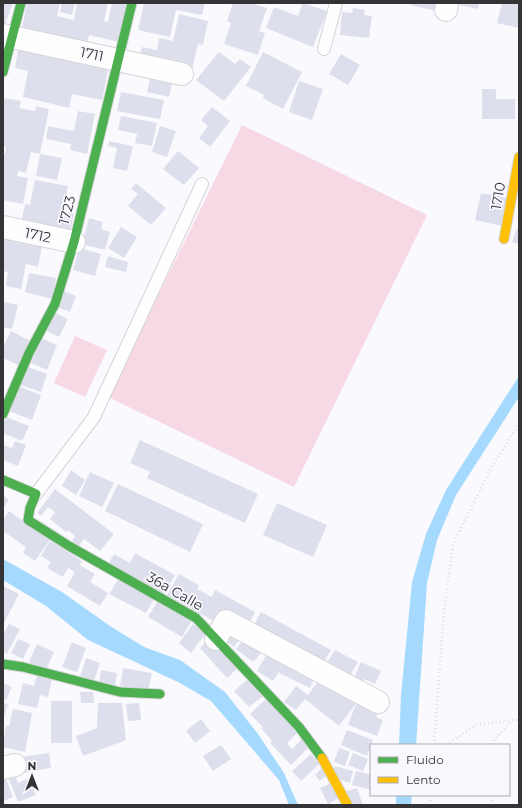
<svg xmlns="http://www.w3.org/2000/svg" width="522" height="808" font-family="Montserrat,sans-serif">
<style>
.green{fill:#f7d9e6}
.water{fill:#a5dafe}
.building{fill:#dde0ec}
.lines{fill:none;stroke-linecap:round;stroke-linejoin:round}
.lane-casing{stroke:#d5d4d8;stroke-width:14}
.street-casing{stroke:#d5d4d8;stroke-width:24}
.fast-casing{stroke:#d5d4d8;stroke-width:11}
.slow-casing{stroke:#d5d4d8;stroke-width:11}
.path{stroke:#dededf;stroke-width:2.5;stroke-dasharray:1 3;stroke-linecap:butt}
.lane{stroke:#fefeff;stroke-width:12}
.street{stroke:#fefeff;stroke-width:22}
.fast{stroke:#4caf50;stroke-width:9}
.slow{stroke:#ffc107;stroke-width:9}
.labels{text-anchor:middle;stroke-width:3.5;stroke-linejoin:round;paint-order:stroke}
.street-label{font-size:14px;fill:#343336;stroke:#f9f8ff}
</style>
<rect width="100%" height="100%" fill="#faf9fe"/>
<g class="green">
<path d="M242,125L427,215L294,487L108,397Z"/>
<path d="M75,336L107,350L85,397L54,383Z"/>
</g>
<g class="water">
<path d="M519,376V397L456,495L437,540L427,583L416,745H399L401,695L412,582L426,534L446,490Z"/>
<path d="M3,559L62,592L110,626L144,647L180,660L225,692L258,734L284,773L298,805H289L279,780L211,701L178,682L88,640L46,606L3,580Z"/>
<path d="M396,795H412L411,805H396Z"/>
</g>
<g class="building">
<path d="M3,3H13L3,30Z"/>
<path d="M27,3H60L57,16L74,20L77,3H108L104,21L108,22L112,3H127L119,42L89,35L87,45L21,32Z"/>
<path d="M62,3H75L72,15L60,12Z"/>
<path d="M144,3H205L202,15L176,10L170,37L138,30Z"/>
<path d="M233,3H251L267,8L259,31L265,33L258,55L224,44L231,23L227,21Z"/>
<path d="M303,3L327,11L313,47L266,28L274,7L298,16Z"/>
<path d="M411,3H438L436,11L410,5Z"/>
<path d="M455,3H479L478,9L455,4Z"/>
<path d="M502,3H519V28L497,23Z"/>
<path d="M353,8L365,10L364,15L372,16L369,38L340,35L342,12L352,13Z"/>
<path d="M179,14L208,21L203,45L198,44L192,70L140,56L142,47L157,50L159,38L173,41Z"/>
<path d="M19,43L110,61L102,100L72,94L69,108L23,97L28,71L15,68Z"/>
<path d="M219,52L235,64L240,59L251,67L224,101L196,80Z"/>
<path d="M263,52L302,72L283,109L263,98L264,95L246,86Z"/>
<path d="M341,54L360,65L348,85L329,74Z"/>
<path d="M152,70L174,74L169,97L147,92Z"/>
<path d="M299,81L323,89L312,120L289,112Z"/>
<path d="M482,89H496V99H515V119H482Z"/>
<path d="M121,92L164,100L160,119L117,111Z"/>
<path d="M4,98L21,101L19,108L35,111L36,106L49,109L40,154L31,152L26,173L18,171L17,176L28,178L23,204L3,200V154H5L6,147L3,146Z"/>
<path d="M212,107L230,121L210,147L199,138L208,126L201,120Z"/>
<path d="M78,111L95,114L87,154L70,150L71,144L46,139L48,126L74,131Z"/>
<path d="M121,116L157,123L152,146L135,143L137,134L118,130Z"/>
<path d="M160,126L176,131L167,157L152,152Z"/>
<path d="M109,141L133,146L127,171L113,168L117,148L108,146Z"/>
<path d="M178,151L199,168L184,185L163,169Z"/>
<path d="M40,154L62,158L57,180L36,176Z"/>
<path d="M35,180L68,186L63,211L74,213L69,237L20,228L25,204L30,205Z"/>
<path d="M136,183L166,208L151,225L128,206L138,194L131,189Z"/>
<path d="M481,193L508,198L502,226L475,220Z"/>
<path d="M89,218L103,222L101,229L110,232L105,250L82,244Z"/>
<path d="M121,227L137,237L124,258L108,248Z"/>
<path d="M517,228L519,229V244L512,242Z"/>
<path d="M3,233L42,246L38,267L26,264L21,289L6,286L8,272L3,271Z"/>
<path d="M79,248L101,254L95,276L73,270Z"/>
<path d="M108,256L128,262L126,272L105,267Z"/>
<path d="M29,273L56,278L52,299L25,292Z"/>
<path d="M64,291L76,296L70,312L57,307Z"/>
<path d="M3,302L18,305L12,329L3,327Z"/>
<path d="M55,313L68,319L59,337L47,331Z"/>
<path d="M11,331L30,341L18,365L3,358V347Z"/>
<path d="M41,338L57,345L47,370L31,363Z"/>
<path d="M28,367L47,374L41,392L21,385Z"/>
<path d="M18,386L41,395L32,420L9,411Z"/>
<path d="M6,417L29,426L22,441L3,433V425Z"/>
<path d="M140,440L258,494L245,523L147,478L150,472L130,463Z"/>
<path d="M15,441L26,445L18,466L3,460V445L12,448Z"/>
<path d="M71,470L85,480L76,495L62,486Z"/>
<path d="M90,472L114,483L102,507L79,496Z"/>
<path d="M118,484L203,524L190,552L105,511Z"/>
<path d="M55,489L114,534L100,551L84,539L79,546L72,541L75,536L68,530L66,532L50,519L55,512L48,507L41,516L37,513Z"/>
<path d="M3,495L9,500L3,508Z"/>
<path d="M277,503L327,525L313,557L263,535Z"/>
<path d="M9,511L50,540L35,561L23,553L26,547L3,531V520Z"/>
<path d="M50,541L82,561L80,565L95,574L90,582L108,593L100,606L67,586L75,572L68,568L63,577L47,568L51,562L41,556Z"/>
<path d="M135,553L175,575L164,594L109,563L114,554L130,563Z"/>
<path d="M179,574L199,585L197,589L212,597L215,590L255,612L247,627L219,624L167,595Z"/>
<path d="M119,578L154,599L146,613L109,594Z"/>
<path d="M3,586L19,594L3,625Z"/>
<path d="M158,600L192,620L182,637L148,617Z"/>
<path d="M261,612L331,650L323,663L252,628Z"/>
<path d="M9,624L20,629L7,654L3,652V634Z"/>
<path d="M193,624L206,633L191,653L179,643Z"/>
<path d="M228,630L240,639L234,647L222,638Z"/>
<path d="M211,637L238,668L227,678L200,648Z"/>
<path d="M246,637L263,651L253,662L236,649Z"/>
<path d="M18,639L30,644L23,659L11,653Z"/>
<path d="M72,642L86,648L77,672L62,667Z"/>
<path d="M37,644L54,652L46,670L29,662Z"/>
<path d="M335,650L358,662L348,679L325,666Z"/>
<path d="M268,652L315,677L310,688L279,673L283,666L273,681L257,671Z"/>
<path d="M86,658L100,663L94,681L80,677Z"/>
<path d="M361,662L381,671L375,684L364,679L361,686L352,682Z"/>
<path d="M123,668L152,673L148,691L120,686Z"/>
<path d="M101,670L117,673L115,686L99,683Z"/>
<path d="M37,675L52,679L48,697L40,695L37,708L18,704L23,683L34,686Z"/>
<path d="M322,676L357,702L339,726L305,699L296,710L284,702L296,686L308,695Z"/>
<path d="M248,679L263,696L249,707L234,691Z"/>
<path d="M3,683L12,687L6,700L3,699Z"/>
<path d="M80,692H93L94,703H81Z"/>
<path d="M266,699L298,732L287,743L292,749L303,738L310,746L291,765L270,743L272,741L261,728L263,727L250,714Z"/>
<path d="M358,699L380,708L376,717L383,720L377,736L348,725Z"/>
<rect x="51" y="701" width="21" height="42"/>
<path d="M3,703L8,704L3,720Z"/>
<path d="M98,703H122L126,740L83,756L76,736L97,728Z"/>
<path d="M139,703L141,720L128,721L126,704Z"/>
<path d="M13,709L32,713L25,752L3,747L6,726H9Z"/>
<path d="M201,719L210,731L195,743L186,731Z"/>
<path d="M347,730L373,740L367,756L341,745Z"/>
<path d="M221,745L231,759L213,771L203,756Z"/>
<path d="M339,748L350,752L345,766L334,762Z"/>
<path d="M49,753L51,768L23,773L21,757Z"/>
<path d="M353,753L368,759L363,771L348,765Z"/>
<path d="M311,754L320,763L301,781L292,771Z"/>
<path d="M325,765L331,772L320,781L315,775Z"/>
<path d="M335,766L353,771L350,783L331,777Z"/>
<path d="M3,771L13,797L3,801Z"/>
<path d="M356,771L371,775V790L352,785Z"/>
<path d="M15,775L18,783L29,778L36,795L18,802L8,777Z"/>
<path d="M331,783L339,798L328,804L320,788Z"/>
<path d="M357,788L363,805H345L341,793Z"/>
</g>
<g class="lines">
<g class="lane-casing">
<g id="lane">
<path d="M324,49L336,3"/>
<path d="M36,494L94,417L202,184"/>
</g>
</g>
<g class="street-casing">
<g id="street">
<path d="M446,10L447,3"/>
<path d="M3,35L182,74"/>
<path d="M3,227L74,242"/>
<path d="M216,639L226,621L378,702"/>
<path d="M3,768L15,765"/>
</g>
</g>
<g class="fast-casing">
<g id="fast">
<path d="M3,72L21,3"/>
<path d="M3,414L29,353L55,304L74,242L132,3"/>
<path d="M3,480L36,494L30,508L28,520L69,546L196,618L299,727L322,758"/>
<path d="M3,664L23,667L120,692L160,694"/>
</g>
</g>
<g class="slow-casing">
<g id="slow">
<path d="M504,239L519,157"/>
<path d="M322,758L347,804"/>
</g>
</g>
<g class="path">
<path d="M434,745L444,612L453,544L491,468L519,424"/>
<path d="M446,745L476,725L513,720"/>
<path d="M494,745V740L513,720H519"/>
<path d="M430,805L431,795"/>
<path d="M493,805V795"/>
</g>
<use href="#lane" class="lane"/>
<use href="#street" class="street"/>
<use href="#fast" class="fast"/>
<use href="#slow" class="slow"/>
</g>
<g class="labels">
<g class="street-label">
<text transform="translate(92 54) rotate(12)" y="5">1711</text>
<text transform="translate(498 196) rotate(-80)" y="5">1710</text>
<text transform="translate(67 210) rotate(-76)" y="5">1723</text>
<text transform="translate(38 235) rotate(12)" y="5">1712</text>
<text transform="translate(175 591) rotate(30)" y="5">36a Calle</text>
</g>
</g>
<rect width="522" height="808" fill="none" stroke="#343336" stroke-width="8"/>
<rect x="370" y="744" width="140" height="52" fill="#f9f8ff" stroke="#aaa9af"/>
<rect x="378" y="757" width="20" height="6" fill="#4caf50" stroke="#aaa9af"/>
<text x="406" y="764" font-size="12" fill="#343336">Fluido</text>
<rect x="378" y="777" width="20" height="6" fill="#ffc107" stroke="#aaa9af"/>
<text x="406" y="784" font-size="12" fill="#343336">Lento</text>
<g transform="translate(32 776)" stroke="#f9f8ff" stroke-width="3" paint-order="stroke">
<path d="M0-3L7 15L0 10L-7 15Z" fill="#343336"/>
<text y="-6" font-size="11" font-weight="bold" text-anchor="middle" fill="#343336">N</text>
</g>
</svg>
